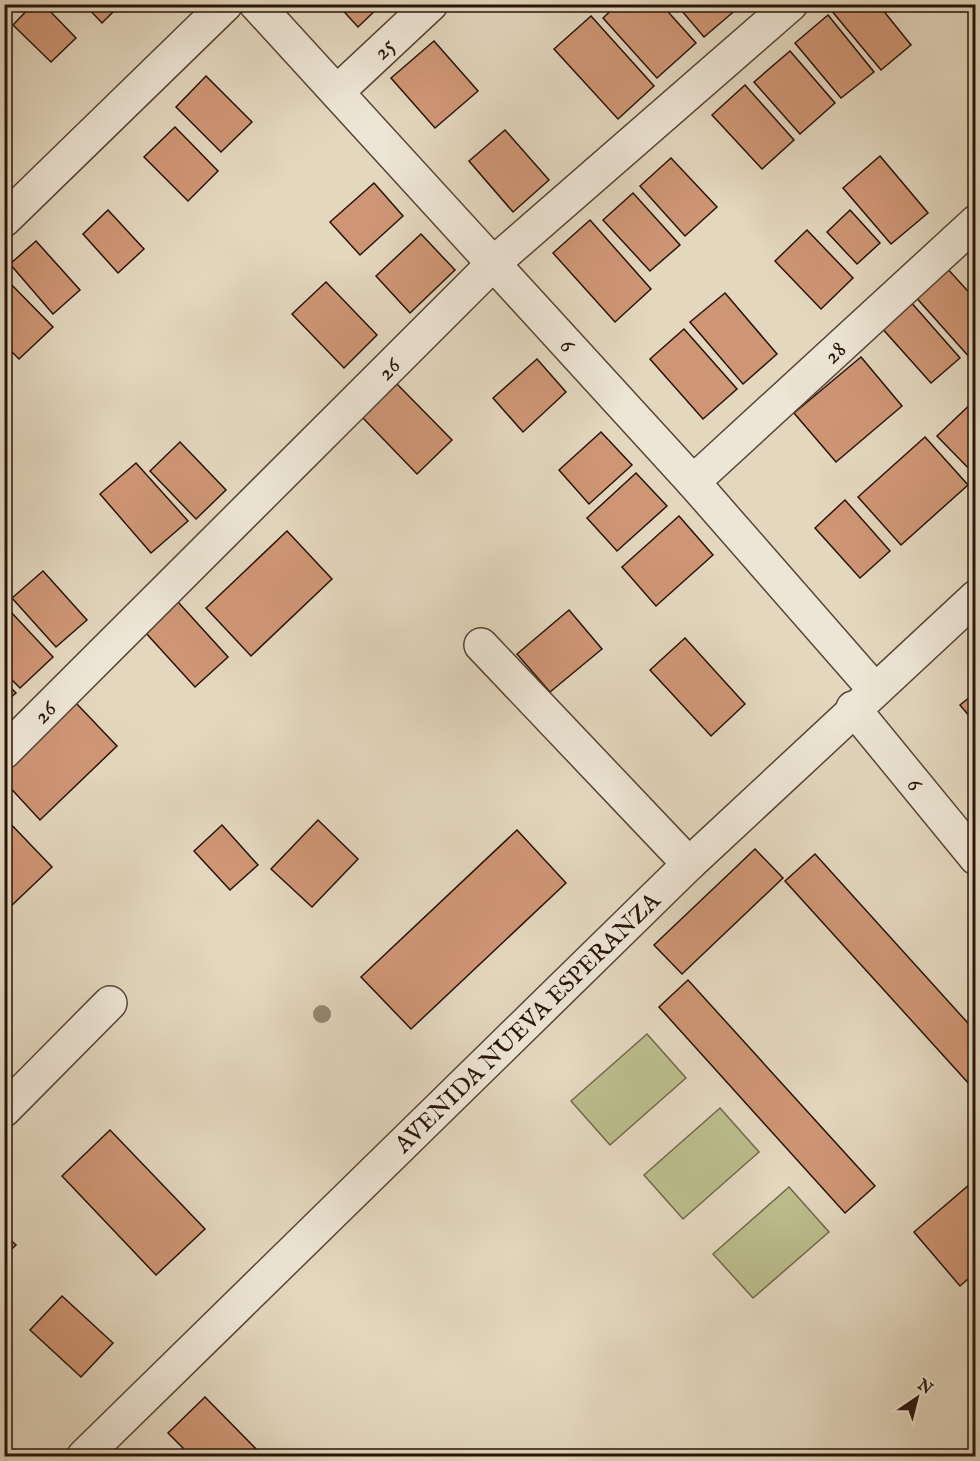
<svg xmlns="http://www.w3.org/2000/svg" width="980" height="1461" font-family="'IM FELL English',serif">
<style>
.green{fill:#bbbc8c;stroke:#72684a;stroke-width:1.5}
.building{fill:#cf9675;stroke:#281409;stroke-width:1.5}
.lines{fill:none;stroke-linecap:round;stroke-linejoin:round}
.minor-casing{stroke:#574536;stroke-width:36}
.minor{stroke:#ede5d5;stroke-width:33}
.tree{fill:#948770}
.labels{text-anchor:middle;stroke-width:4.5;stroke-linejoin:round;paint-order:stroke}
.street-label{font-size:24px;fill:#281409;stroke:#ede5d5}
</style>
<rect width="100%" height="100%" fill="#e3d7be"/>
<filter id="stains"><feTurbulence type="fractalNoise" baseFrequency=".00333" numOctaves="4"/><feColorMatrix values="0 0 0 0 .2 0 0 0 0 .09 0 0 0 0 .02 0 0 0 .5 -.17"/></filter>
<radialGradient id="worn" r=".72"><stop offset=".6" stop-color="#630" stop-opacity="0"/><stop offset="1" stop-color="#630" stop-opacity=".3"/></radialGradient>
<g class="green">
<path d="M647,1034L686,1078L610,1145L571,1101Z"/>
<path d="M720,1108L759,1152L683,1219L644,1175Z"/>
<path d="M789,1187L829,1232L753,1298L713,1254Z"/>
</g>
<g class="building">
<path d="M33,4H43L76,38L51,62L13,25Z"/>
<path d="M84,4H121L102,23Z"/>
<path d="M337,4H382L358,27Z"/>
<path d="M618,4H661L696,43L657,78L603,18Z"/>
<path d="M676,4H735L738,8L704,37Z"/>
<path d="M838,4H878L911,45L881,70L831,10Z"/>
<path d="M828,15L874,72L841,98L795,43Z"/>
<path d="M591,16L654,86L618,119L554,49Z"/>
<path d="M434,41L478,91L435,128L391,78Z"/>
<path d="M790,51L835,103L800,134L754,82Z"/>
<path d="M206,76L252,122L221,152L176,107Z"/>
<path d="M745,85L794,140L762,169L712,115Z"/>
<path d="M175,127L218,171L188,201L144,157Z"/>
<path d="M505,130L549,180L513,212L469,161Z"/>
<path d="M880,156L928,213L891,244L843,188Z"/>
<path d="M671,158L717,207L685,236L640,186Z"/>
<path d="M374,183L403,216L360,255L330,222Z"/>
<path d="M633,193L680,245L650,271L603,220Z"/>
<path d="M108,210L144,249L118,273L83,234Z"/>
<path d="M850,210L880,243L857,264L827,232Z"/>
<path d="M590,220L651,289L615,322L553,253Z"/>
<path d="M807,230L853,278L821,309L775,261Z"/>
<path d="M421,234L455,270L410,313L376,276Z"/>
<path d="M36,241L80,290L53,314L10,264Z"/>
<path d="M945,266L976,300V355L971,359L913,294Z"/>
<path d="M4,277L53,327L19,359L4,344Z"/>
<path d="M326,282L377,335L344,368L292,314Z"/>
<path d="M725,293L777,354L743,384L690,322Z"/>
<path d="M909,300L960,358L931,383L880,326Z"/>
<path d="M684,329L737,389L703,419L650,359Z"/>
<path d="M861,357L902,406L836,462L794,413Z"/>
<path d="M537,359L566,392L523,432L493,398Z"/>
<path d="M397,384L452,440L417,474L362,417Z"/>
<path d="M976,399V476L937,436Z"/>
<path d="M601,432L632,465L589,504L559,470Z"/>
<path d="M925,437L968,485L901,545L858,497Z"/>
<path d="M180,442L226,490L196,519L150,471Z"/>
<path d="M136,463L188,521L151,553L100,494Z"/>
<path d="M636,473L667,506L617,551L587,518Z"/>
<path d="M845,500L890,551L860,578L815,528Z"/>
<path d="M679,516L713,555L656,606L622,567Z"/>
<path d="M287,531L332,579L251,656L206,608Z"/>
<path d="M43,571L87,620L56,647L12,598Z"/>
<path d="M178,602L228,657L195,687L145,632Z"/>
<path d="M569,610L602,649L550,692L517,654Z"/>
<path d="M10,611L53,657L20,688L4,672V616Z"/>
<path d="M685,638L745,704L711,736L650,670Z"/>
<path d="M4,681L16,693L4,703Z"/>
<path d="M976,692V724L960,705Z"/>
<path d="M75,702L117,746L40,820L4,781V769Z"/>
<path d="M4,817L52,867L9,908L4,904Z"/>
<path d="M318,820L358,859L312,907L271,869Z"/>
<path d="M222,825L258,865L230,890L194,851Z"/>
<path d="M517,830L566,883L411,1029L361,977Z"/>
<path d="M755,849L783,878L682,974L654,945Z"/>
<path d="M815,854L976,1032V1083L971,1086L785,881Z"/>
<path d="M688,980L875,1186L845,1213L659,1007Z"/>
<path d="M110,1130L205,1229L156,1275L62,1176Z"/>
<path d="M976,1179V1272L960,1286L914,1232Z"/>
<path d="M4,1234L16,1245L4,1256Z"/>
<path d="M62,1296L113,1343L81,1377L30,1330Z"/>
<path d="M205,1397L263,1456H191L168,1433Z"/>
</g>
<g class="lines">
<g class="minor-casing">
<g id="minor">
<path id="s1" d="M256,4L693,482L875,690"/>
<path id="s2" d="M337,92L431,4"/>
<path d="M4,220L226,4"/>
<path id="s3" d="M693,482L976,222"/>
<path d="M481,645L689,864"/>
<path id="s4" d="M853,708L976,858"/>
<path id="s5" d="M4,752L495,262L791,4"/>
<path d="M4,1110L110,1003"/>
<path id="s6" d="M84,1456L689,864L976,597"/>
</g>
</g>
<use href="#minor" class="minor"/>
</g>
<circle class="tree" cx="322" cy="1014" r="9"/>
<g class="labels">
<g class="street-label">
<text dy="8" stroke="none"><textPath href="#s2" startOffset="64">25</textPath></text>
<text dy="8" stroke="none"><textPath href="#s1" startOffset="462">6</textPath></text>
<text dy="8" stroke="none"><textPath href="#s3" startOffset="192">28</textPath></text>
<text dy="8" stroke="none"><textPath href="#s5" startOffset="543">26</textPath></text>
<text dy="8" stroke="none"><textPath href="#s5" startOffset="57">26</textPath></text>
<text dy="8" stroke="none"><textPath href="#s4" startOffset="98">6</textPath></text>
<text dy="8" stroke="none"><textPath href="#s6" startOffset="620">AVENIDA NUEVA ESPERANZA</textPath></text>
</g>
</g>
<rect width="980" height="1461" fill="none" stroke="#e3d7be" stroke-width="24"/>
<rect x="6" y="6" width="968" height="1449" fill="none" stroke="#281409" stroke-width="3"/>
<rect x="12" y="12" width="956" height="1437" fill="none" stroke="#281409" stroke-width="1.5"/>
<g transform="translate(917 1398) rotate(35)" stroke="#ede5d5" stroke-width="4.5" paint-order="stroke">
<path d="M0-4.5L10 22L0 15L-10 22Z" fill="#281409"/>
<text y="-9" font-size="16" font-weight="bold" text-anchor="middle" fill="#281409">N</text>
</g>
<rect width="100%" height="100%" filter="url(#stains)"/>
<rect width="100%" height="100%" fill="url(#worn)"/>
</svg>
